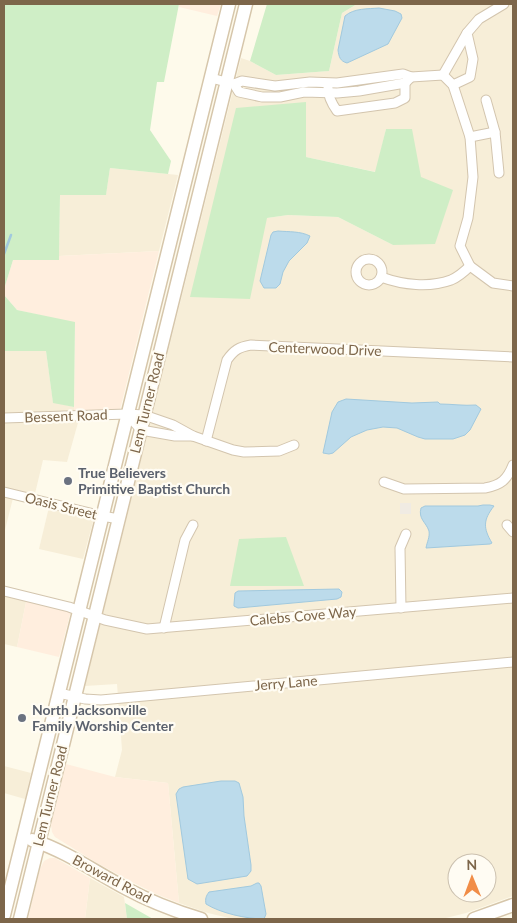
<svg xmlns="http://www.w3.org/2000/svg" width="517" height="923" font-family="Lato,sans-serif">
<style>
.residential{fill:#f7eed8;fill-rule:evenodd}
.commercial{fill:#ffeede}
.industrial{fill:#f0ebe3}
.green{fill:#cfeec6}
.water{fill:#bcdbeb;stroke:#a1c9de}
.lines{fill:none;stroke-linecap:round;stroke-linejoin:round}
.stream{stroke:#a1c9de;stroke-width:2.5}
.minor-casing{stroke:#d3c5ae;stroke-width:11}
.secondary-casing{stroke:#d6c6ab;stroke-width:15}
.minor{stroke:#fff;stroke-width:9}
.secondary{stroke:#fff;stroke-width:12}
.worship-dot{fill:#6b7280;stroke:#fffcf3;stroke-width:2}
.labels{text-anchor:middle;stroke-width:4.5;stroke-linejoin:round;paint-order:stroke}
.street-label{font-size:14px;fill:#7d664a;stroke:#fffcf3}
.worship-label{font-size:14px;font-weight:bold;fill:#5b616d;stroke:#fffcf3;text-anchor:start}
</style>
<rect width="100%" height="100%" fill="#fefaeb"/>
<g class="residential">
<path d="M357,4H513V896L466,913L442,919H233L208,913L179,903L168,783L115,777L122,750L117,684L85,686L241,58L250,61L276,75L329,71L342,13ZM386,129L421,177L393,245L338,217L288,215L267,218L306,157L376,172ZM457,863H487V893H457Z"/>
<path d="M110,168L178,175L159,251L59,256L60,195L106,194Z"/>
<path d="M4,351H46L53,402L74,407V413L81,412L67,462L43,460L33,502L13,498L4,534Z"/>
<path d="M49,507L94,518L83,559L39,549Z"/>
<path d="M4,586L28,592L17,647L4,644Z"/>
<path d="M4,766L31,773L25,799L4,793Z"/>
<path d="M90,878L124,897L127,919H85Z"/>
</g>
<g class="commercial">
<path d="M179,4H221L217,16L179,7Z"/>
<path d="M159,251L120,410L74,413L75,323L17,310L4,295V287L5,286L13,260H59V256Z"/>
<path d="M28,592L73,603L59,657L17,647Z"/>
<path d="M66,764L115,777L168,783L179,903L156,894L132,882L97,863L55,837L52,832L51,825Z"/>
<path d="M50,858H55L90,878L85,919H28L40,869L44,861Z"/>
</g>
<rect class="industrial" x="400" y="503" width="11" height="11"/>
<g class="green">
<path d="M4,4H179L164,82H157L150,130L171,161L168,174L110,168L106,195H60L59,260H13L5,286L4,287Z"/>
<path d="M267,4H357L342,13L329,71L276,75L250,61Z"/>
<path d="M306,102V157L375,172L386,129H412L421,177L453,190L435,244L393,245L338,217L288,215L267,218L250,299L190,297L236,108Z"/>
<path d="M4,295L17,310L75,322L74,407L53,403L46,351H4Z"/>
<path d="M286,537L304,586H230L239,539Z"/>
<path d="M125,903L153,919H127Z"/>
</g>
<g class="water">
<path d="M379,8L395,11L401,14L402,18L388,44L347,63C340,61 339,57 338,50L345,16C354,8 368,9 379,8Z"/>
<path d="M278,231C289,232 300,231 310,236L307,243L289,261L283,272L280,284L276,288H264L260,281L271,235L273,232Z"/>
<path d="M346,399L412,403L438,402L440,404C452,404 464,406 476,405L481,409L470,430L465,435L453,439H425L418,437L397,428L383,427L367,430L351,437L333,453L329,454L323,453L332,412L338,402Z"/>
<path d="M483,505H490L494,506C483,520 483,528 492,543L490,544L426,548C427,542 430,537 429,531C426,522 418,519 421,508L425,506H478Z"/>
<path d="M339,589L342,592L341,597L337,599L238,608L234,606V604L235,593L238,591Z"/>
<path d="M221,781H235L239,783L243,797L244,816L251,865V871L247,876L197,884L188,879L176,794L179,789L183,787Z"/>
<path d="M257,883H259L261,886L266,914L264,919C247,919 220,913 206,904C205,899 206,896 209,892L251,886Z"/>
</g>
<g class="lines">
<path class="stream" d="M4,254L11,235"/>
<g class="minor-casing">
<g id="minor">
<path d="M443,75L467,33"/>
<path d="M411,77L443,75L453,85L470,137L473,177L468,218L460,246L470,266L493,283L513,286"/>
<path d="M211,78L234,84L242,81L275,86L310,82L337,83L403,74L411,77L405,83L359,91L337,93L304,92L280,97H262L239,92L234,84"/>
<path d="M453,85L470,77L473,59L467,33L479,19L504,4"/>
<path d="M328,88C328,97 332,104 337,111L395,103L405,98V83"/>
<path d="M495,132L499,173"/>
<path d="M470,137L495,132L486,100"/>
<circle cx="369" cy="272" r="13"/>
<path d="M381,277C403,285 429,288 451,280C458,277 465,271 470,266"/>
<path d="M127,414L141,430L175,436H193"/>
<path d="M4,418L127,414L144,415L173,425L193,436L233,450L244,452L279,451L294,445"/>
<path d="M206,441L227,360C234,350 239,347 251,345L513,357"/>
<path d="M384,482L404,489L485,488C501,485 507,480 513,465"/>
<path d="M4,492L102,516L119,519"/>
<path d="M507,525L513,532"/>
<path d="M4,591L69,607L105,620L147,629L513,598"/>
<path d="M401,608L400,548L406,534"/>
<path d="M164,628L185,540L193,525"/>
<path d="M59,693L85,699L101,700L513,662"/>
</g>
</g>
<g class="secondary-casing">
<g id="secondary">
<path d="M32,840C66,851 95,872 127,889C151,902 175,911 201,919"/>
<path d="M4,915L229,4"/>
<path d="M20,919L246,4"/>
<path d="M474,919L513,905"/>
</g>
</g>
<use href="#minor" class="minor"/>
<use href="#secondary" class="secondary"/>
</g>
<g class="worship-dot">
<circle cx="68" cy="481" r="5"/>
<circle cx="22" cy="718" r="5"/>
</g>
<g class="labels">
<g class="street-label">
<text transform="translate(325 349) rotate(2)" y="5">Centerwood Drive</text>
<text transform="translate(147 403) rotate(-76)" y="5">Lem Turner Road</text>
<text transform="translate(66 416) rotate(-2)" y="5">Bessent Road</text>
<text transform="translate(61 506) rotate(14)" y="5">Oasis Street</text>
<text transform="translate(303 616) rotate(-5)" y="5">Calebs Cove Way</text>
<text transform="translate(286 683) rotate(-5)" y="5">Jerry Lane</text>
<text transform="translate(50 796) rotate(-76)" y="5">Lem Turner Road</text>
<text transform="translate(112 879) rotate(28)" y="5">Broward Road</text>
</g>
<g class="worship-label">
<text x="78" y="478">True Believers<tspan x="78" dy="16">Primitive Baptist Church</tspan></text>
<text x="32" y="715">North Jacksonville<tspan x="32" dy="16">Family Worship Center</tspan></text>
</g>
</g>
<rect width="517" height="923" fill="none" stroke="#7d664a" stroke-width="10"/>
<g transform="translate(472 878) rotate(359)"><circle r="24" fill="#fffcf3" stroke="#cbc0af"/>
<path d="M0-4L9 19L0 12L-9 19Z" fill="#f18d47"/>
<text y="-8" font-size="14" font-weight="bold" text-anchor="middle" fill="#7d664a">N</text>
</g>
</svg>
